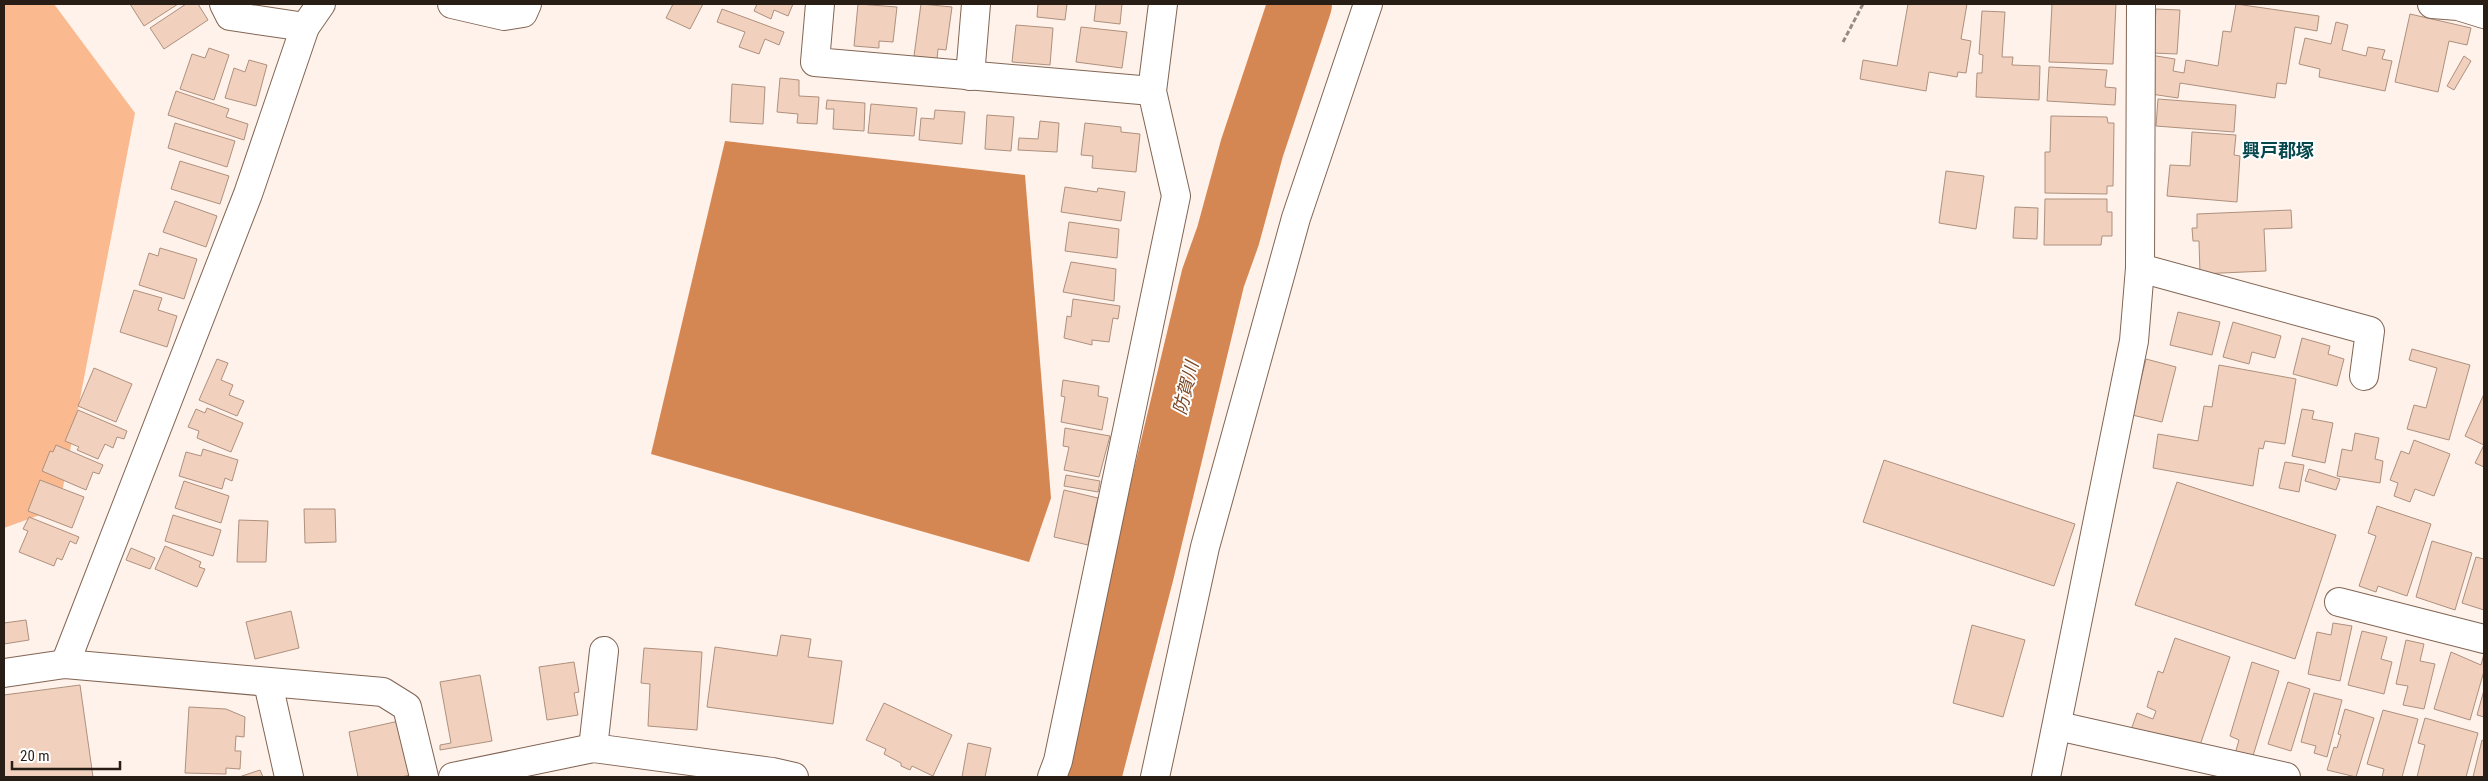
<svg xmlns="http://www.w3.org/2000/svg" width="2488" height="781" font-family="'Roboto Condensed','Noto Sans JP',sans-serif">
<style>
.green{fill:#fab98f}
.water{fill:#d58753}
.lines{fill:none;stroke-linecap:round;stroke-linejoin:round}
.river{stroke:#d58753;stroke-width:64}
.building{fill:#f1d1bd;stroke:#ae907e}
.minor-casing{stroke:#826554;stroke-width:30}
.path{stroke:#968a82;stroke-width:3;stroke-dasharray:5 2.5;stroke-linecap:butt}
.minor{stroke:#fff;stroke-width:28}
.labels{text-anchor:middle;stroke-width:4;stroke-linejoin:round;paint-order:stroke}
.neighbourhood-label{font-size:18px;font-weight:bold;fill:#04474c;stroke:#fff}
.water-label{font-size:18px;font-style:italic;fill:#7a4520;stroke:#fff}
</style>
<rect width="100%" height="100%" fill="#fff2ea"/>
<path class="green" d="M4,4H54L135,113L59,508L4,528Z"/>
<path class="water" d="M725,141L1025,175L1051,498L1029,562L651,454Z"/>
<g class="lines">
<path class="river" d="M1089,777L1142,573L1213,278L1228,236L1252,148L1300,4"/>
</g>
<g class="building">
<path d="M130,4H178L144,26Z"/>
<path d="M186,4H198L208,20L164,49L150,28Z"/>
<path d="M673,4H703L690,29L666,18Z"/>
<path d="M757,4H793L788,16L774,10L771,19L754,11Z"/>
<path d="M858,4L897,7L893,42L879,41V48L854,46Z"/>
<path d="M921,4L952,7L946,50L938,49L937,59L914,56Z"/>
<path d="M1038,4H1067L1065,20L1037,17Z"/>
<path d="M1091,4H1122L1120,24L1094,21L1096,4Z"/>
<path d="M1908,4H1967L1961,39L1971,41L1966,73L1958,72L1957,77L1929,72L1926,91L1860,79L1863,60L1897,66Z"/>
<path d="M2052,4H2116L2113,64L2049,62Z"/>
<path d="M2236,4L2319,16L2317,31L2295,27L2286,84L2277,83L2275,98L2180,83L2178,98L2144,93L2150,55L2175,59L2173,71L2184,73L2186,60L2218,66L2223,31L2231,32Z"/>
<path d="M722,9L784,32L779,45L765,39L759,54L739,47L745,32L717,22Z"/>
<path d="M2156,9L2180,10L2177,54L2153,53Z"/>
<path d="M1982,11L2005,12L2002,57H2013L2012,65L2040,66L2039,100L1976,97L1977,73H1982L1983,55L1979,54Z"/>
<path d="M2410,14L2471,28L2467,45L2449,41L2438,92L2395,82Z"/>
<path d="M2336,22L2348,25L2342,50L2366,56L2368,47L2385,50L2382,59L2392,61L2385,91L2319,77L2320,69L2299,64L2305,38L2331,44Z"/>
<path d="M1016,25L1053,28L1050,65L1012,62Z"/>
<path d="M1081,27L1127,32L1122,68L1076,62Z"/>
<path d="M209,48L229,55L214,100L180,89L192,54L205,58Z"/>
<path d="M2464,56L2471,61L2454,90L2447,86Z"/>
<path d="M249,60L267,65L256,106L225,98L234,68L245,72Z"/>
<path d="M2049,67L2107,70L2105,87L2116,88L2115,105L2047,101Z"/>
<path d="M780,78L799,80V96L819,97L817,124L797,123L798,114L777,112Z"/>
<path d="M732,84L765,87L763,124L730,122Z"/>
<path d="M176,91L229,109L226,117L248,124L244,140L168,115Z"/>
<path d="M2158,99L2236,105L2234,132L2156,126Z"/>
<path d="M827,100L865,103L864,131L833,129L834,109H826Z"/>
<path d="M871,104L917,108L914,136L868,133Z"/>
<path d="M935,110L965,112L962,144L919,140L921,118L934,119Z"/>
<path d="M987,115L1014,117L1011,151L985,149Z"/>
<path d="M2051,116L2107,117L2108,123H2114L2113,186H2107V194L2045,193V152H2050Z"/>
<path d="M1040,121L1059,123L1057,152L1018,150L1019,138L1038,139Z"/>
<path d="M175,123L235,141L227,167L168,148Z"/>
<path d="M1085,123L1121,127V132L1140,134L1136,172L1092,168L1093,156L1081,155Z"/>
<path d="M2192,132L2236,135L2234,155L2240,156L2237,202L2167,196L2170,165L2190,166Z"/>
<path d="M180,161L229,176L220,204L171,189Z"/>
<path d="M1946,171L1984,176L1976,229L1939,223Z"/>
<path d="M1065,187L1097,192L1098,188L1125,192L1121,221L1061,212Z"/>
<path d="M2045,199H2107V212H2112V236H2102L2101,245H2044Z"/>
<path d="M175,201L217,216L206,247L163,232Z"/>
<path d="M2015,207L2038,208L2037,239L2013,238Z"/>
<path d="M2291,210L2292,228L2264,229L2266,271L2200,274L2199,241H2193L2192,228H2197V214Z"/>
<path d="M1069,222L1119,229L1117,258L1065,251Z"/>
<path d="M160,248L197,259L184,299L139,285L149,253L158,256Z"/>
<path d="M1071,262L1116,269L1114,301L1063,292Z"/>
<path d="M134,290L162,298L158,310L177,316L167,347L120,332Z"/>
<path d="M1073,299L1120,306L1118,319L1113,318L1109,342L1092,340V345L1064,338L1067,316L1071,317Z"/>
<path d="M2178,312L2220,322L2212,355L2170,345Z"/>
<path d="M2233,322L2281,336L2275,358L2252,352L2249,364L2223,357Z"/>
<path d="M2302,338L2330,346L2328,354L2344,359L2337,386L2293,374Z"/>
<path d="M2412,349L2470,365L2449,440L2407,429L2414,405L2426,408L2437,368L2409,360Z"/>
<path d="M217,359L228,363L221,380L233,385L229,395L244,401L237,416L199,400Z"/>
<path d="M2146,359L2176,367L2162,422L2132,415Z"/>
<path d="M2219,365L2296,379L2285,444L2265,441L2263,449L2259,448L2253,486L2153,468L2158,434L2198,441L2204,406L2212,407Z"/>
<path d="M94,368L132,384L116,422L78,406Z"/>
<path d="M1063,380L1099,386L1098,396L1108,398L1102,430L1061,422L1065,397L1061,396Z"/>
<path d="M2484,394V467L2475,463L2484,445L2465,436Z"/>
<path d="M207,408L243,423L231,452L197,438L199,431L188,427L196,409L205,413Z"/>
<path d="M2302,409L2314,411L2312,419L2333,423L2325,463L2292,456Z"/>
<path d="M78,410L127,431L124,439L117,437L113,448L105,444L98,459L77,450L79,447L65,441Z"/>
<path d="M1065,428L1110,436L1099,477L1064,470L1069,447L1063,446Z"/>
<path d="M2355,433L2379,438L2375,459L2383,461L2380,483L2337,476L2342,449L2352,451Z"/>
<path d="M2414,440L2450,454L2434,496L2415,489L2410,502L2394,496L2398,483L2390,480L2401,451L2409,454Z"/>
<path d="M56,445L103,465L99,474L93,472L86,490L42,471L50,451L53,452Z"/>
<path d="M203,449L238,460L232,481L225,478L222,489L179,476L186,452L201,456Z"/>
<path d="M1884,460L2075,524L2054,586L1863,522Z"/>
<path d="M2285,462L2304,465L2299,492L2279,488Z"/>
<path d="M2309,469L2340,479L2336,490L2305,481Z"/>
<path d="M1066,475L1100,481L1098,492L1064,486Z"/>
<path d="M40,480L84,497L72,528L28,511Z"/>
<path d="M184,481L229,496L221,523L175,508Z"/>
<path d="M2177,482L2336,535L2295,659L2135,605Z"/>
<path d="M1064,490L1098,498L1088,545L1054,537Z"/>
<path d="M2377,506L2431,524L2407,596L2378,586L2376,592L2359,586L2376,536L2368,533Z"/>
<path d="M304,509H335L336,542L305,543Z"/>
<path d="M173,515L221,530L213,556L165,541Z"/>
<path d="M29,517L79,537L76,544L70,541L62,560L57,558L54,566L19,552L28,531L23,529Z"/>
<path d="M239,520L268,521L266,562H237Z"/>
<path d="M2432,541L2472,553L2455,610L2416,597Z"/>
<path d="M165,546L201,562L199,567L205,569L197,587L155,569Z"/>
<path d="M131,548L155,558L150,569L126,560Z"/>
<path d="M2476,557L2484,559V610L2462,603Z"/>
<path d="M291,611L299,648L255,659L246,622Z"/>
<path d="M26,620L29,640L4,644V623Z"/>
<path d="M2333,623L2352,626L2340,681L2308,674L2317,632L2331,635Z"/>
<path d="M1972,625L2025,640L2003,717L1953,703Z"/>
<path d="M2362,631L2387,637L2381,659L2392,662L2384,694L2348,685Z"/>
<path d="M781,635L811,639L808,657L842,661L833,724L707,707L715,647L777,656Z"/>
<path d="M2175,638L2230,657L2197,754L2130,733L2137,713L2153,719L2156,711L2147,707L2158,671L2163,673Z"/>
<path d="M2406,640L2424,644L2420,661L2435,664L2424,709L2403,705L2408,686L2396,684Z"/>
<path d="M644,648L702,652L697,730L648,726L650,684L641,683Z"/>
<path d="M2451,652L2481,665L2484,654V671L2470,720L2434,709Z"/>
<path d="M574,662L579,692L574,693L578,715L547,720L539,667Z"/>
<path d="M2252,662L2279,671L2252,759L2235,754L2239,740L2230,736Z"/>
<path d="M480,675L492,741L440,750V745L451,743L440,682Z"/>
<path d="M2288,682L2310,689L2291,751L2268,744Z"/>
<path d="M80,685L93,777H4V695Z"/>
<path d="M2484,690V717L2477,715Z"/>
<path d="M2314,693L2342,700L2327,757L2314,753L2316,746L2301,742Z"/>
<path d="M884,703L952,735L933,776L912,766L910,770L901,766V763L884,754L886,749L866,740Z"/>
<path d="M189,707L226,709L245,717L244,737L236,736L235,751H241L240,769L226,768V774L185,773Z"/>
<path d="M2345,709L2374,718L2356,777L2327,770L2334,747L2337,748L2341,735L2338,734Z"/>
<path d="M2383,710L2418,719L2402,777H2382L2384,769L2367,764Z"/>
<path d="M2425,718L2478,733L2466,777H2417L2425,745L2418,743Z"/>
<path d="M399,721L411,775L401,777H358L349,732Z"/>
<path d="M2482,740L2484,741V777H2473Z"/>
<path d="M968,743L991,748L985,777H962Z"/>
<path d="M260,770L263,777H239Z"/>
</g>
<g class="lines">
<g class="minor-casing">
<g id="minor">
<path d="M224,4L230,16L305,27"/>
<path d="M452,4L504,16L523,13L527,4"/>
<path d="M820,4L815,62L1152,91"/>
<path d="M2432,4L2458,6L2484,14"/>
<path d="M970,76L976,4"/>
<path d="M2140,268L2370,331L2364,376"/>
<path d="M2339,602L2484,639"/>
<path d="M65,664L248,194L305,27L321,4"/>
<path d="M4,673L65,664L383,692L407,707L424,777"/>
<path d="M268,683L289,777"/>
<path d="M2058,726L2286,777"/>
<path d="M593,748L604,651"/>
<path d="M453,777L593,748L772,772L794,777"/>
<path d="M1052,777L1058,761L1176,196L1152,91L1163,4"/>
<path d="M1155,777L1205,547L1296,218L1368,4"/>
<path d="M2046,777L2134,341L2140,268L2141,4"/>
</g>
</g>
<path class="path" d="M1843,42L1863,4"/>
<use href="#minor" class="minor"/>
</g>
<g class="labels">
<g class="neighbourhood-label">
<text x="2278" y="157">興戸郡塚</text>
</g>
<g class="water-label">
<text transform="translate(1186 388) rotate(-76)" y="6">防賀川</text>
</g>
</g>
<rect width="2488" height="781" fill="none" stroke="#291e16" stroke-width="10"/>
<path d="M12 761v8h108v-8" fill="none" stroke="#291e16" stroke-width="2.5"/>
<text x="20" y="761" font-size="15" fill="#291e16" stroke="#ffffff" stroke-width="4" paint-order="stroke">20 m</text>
</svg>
